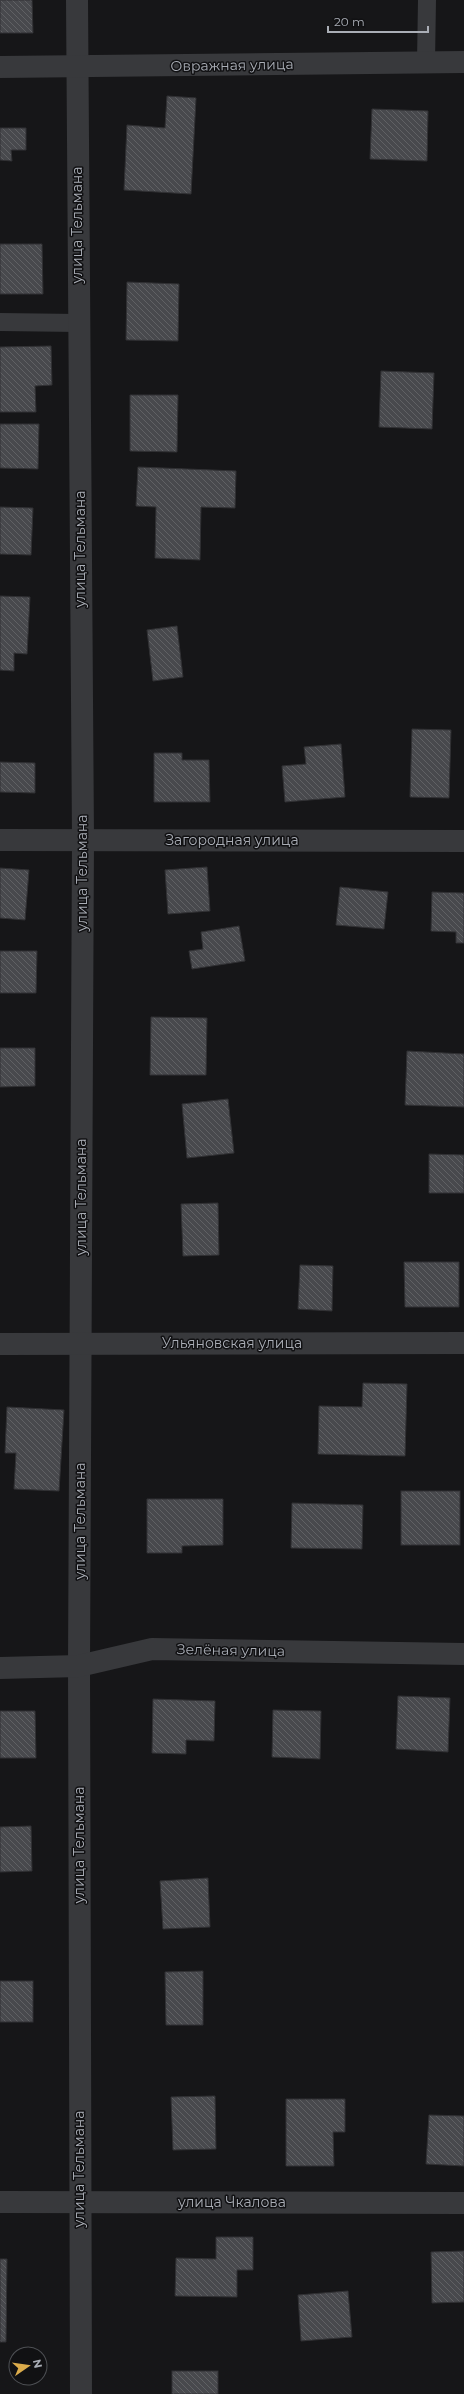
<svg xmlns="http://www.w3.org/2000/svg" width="464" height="2394" font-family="Montserrat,sans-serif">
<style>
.building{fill:url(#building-back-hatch);stroke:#313134}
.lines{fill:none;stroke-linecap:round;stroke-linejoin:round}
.service{stroke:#38393c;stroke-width:18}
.minor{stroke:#38393c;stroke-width:22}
.labels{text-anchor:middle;stroke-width:3;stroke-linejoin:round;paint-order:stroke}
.street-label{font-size:14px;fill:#aaaeb6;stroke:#111113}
</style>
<defs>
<pattern id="building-back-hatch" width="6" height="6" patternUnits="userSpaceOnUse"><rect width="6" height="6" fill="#48494d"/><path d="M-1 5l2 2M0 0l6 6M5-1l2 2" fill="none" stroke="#606164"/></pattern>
</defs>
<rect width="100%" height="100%" fill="#161618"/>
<g class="building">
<path d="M0,0H32L33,33H0Z"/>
<path d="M167,96L196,98L191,194L124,190L127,125L165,128Z"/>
<path d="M372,109L428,111L427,161L370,159Z"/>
<path d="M0,128H26V150H11L12,161L0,160Z"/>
<path d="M0,244H42L43,294H0Z"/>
<path d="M127,282L179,284L178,341L126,340Z"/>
<path d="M51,346L52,385L35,386L36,412H0V347Z"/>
<path d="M381,371L434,373L432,429L379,427Z"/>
<path d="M130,395H178L177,452L130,451Z"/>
<path d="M0,424H39L38,469L0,468Z"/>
<path d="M138,467L236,471L235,508L201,507L200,560L155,558L156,507L136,506Z"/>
<path d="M0,507L33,508L31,555L0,554Z"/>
<path d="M0,596L30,597L27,654L14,653V671L0,670Z"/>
<path d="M177,626L183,677L153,681L147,630Z"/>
<path d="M412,729L451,730L449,798L410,797Z"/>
<path d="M341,744L345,797L285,802L282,766L306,764L304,747Z"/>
<path d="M154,753H182V760H209L210,802H154Z"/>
<path d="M0,762L35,763V793L0,792Z"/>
<path d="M207,867L210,911L168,914L165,870Z"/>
<path d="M0,868L29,870L25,920L0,918Z"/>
<path d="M340,887L388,892L384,929L336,925Z"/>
<path d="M432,892L464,893V943H456V932L431,931Z"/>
<path d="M239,926L245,961L192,969L189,951L203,949L201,932Z"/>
<path d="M0,951H37L36,993H0Z"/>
<path d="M151,1017L207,1018L206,1075H150Z"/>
<path d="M0,1048H35V1086L0,1087Z"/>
<path d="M407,1051L464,1054V1107L405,1105Z"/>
<path d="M228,1099L234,1153L187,1158L182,1104Z"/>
<path d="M429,1154L464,1155V1193H429Z"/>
<path d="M218,1203L219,1255L183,1256L181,1204Z"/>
<path d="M404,1262H459V1307H405Z"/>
<path d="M300,1265L333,1266L332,1311L298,1309Z"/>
<path d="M363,1383L407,1384L405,1456L318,1454L319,1406L362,1407Z"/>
<path d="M7,1407L64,1410L59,1491L14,1489L16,1453H5Z"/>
<rect x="401" y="1491" width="59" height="54"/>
<path d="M147,1499H223V1545L182,1546V1553H147Z"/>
<path d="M292,1503L363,1505L362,1549L291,1548Z"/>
<path d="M398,1696L450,1698L448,1752L396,1749Z"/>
<path d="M153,1699L215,1701L214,1741L186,1740V1754L152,1753Z"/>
<path d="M273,1710L321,1711L320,1759L272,1757Z"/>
<path d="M0,1711H35L36,1758H0Z"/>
<path d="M31,1826L32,1871L0,1872V1827Z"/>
<path d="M208,1878L210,1927L163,1929L160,1881Z"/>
<path d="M203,1971V2025H166L165,1972Z"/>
<rect x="0" y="1981" width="33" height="41"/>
<path d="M215,2096L216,2149L173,2150L171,2097Z"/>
<path d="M286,2099H345V2132H333L334,2166H286Z"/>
<path d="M429,2115L464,2116V2166L426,2164Z"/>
<path d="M216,2237H253V2270H237V2297L175,2296L176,2258L216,2259Z"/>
<path d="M464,2251V2302L432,2303L431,2252Z"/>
<path d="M0,2259H7L6,2342H0Z"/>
<path d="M348,2291L352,2337L301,2341L298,2295Z"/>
<rect x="172" y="2371" width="46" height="23"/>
</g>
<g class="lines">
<g class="service">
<path d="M426,62L427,0"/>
<path d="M0,322L78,323"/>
</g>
<g class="minor">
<path d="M77,0L83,839L79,1666L81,2394"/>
<path d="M0,67L464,62"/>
<path d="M0,840L464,841"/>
<path d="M0,1344L464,1343"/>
<path d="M0,1668L79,1666L152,1649L464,1654"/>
<path d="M0,2202L464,2203"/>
</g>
</g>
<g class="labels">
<g class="street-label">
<text transform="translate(232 65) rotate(-1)" y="5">Овражная улица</text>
<text transform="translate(77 225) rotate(-90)" y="5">улица Тельмана</text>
<text transform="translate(80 549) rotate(-90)" y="5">улица Тельмана</text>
<text x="232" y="845">Загородная улица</text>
<text transform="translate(82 873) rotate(-90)" y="5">улица Тельмана</text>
<text transform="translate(81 1197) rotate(-90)" y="5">улица Тельмана</text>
<text x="232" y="1348">Ульяновская улица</text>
<text transform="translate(80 1521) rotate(-90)" y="5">улица Тельмана</text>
<text transform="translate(231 1650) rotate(1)" y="5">Зелёная улица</text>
<text transform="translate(79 1845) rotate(-90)" y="5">улица Тельмана</text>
<text transform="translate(79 2169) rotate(-90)" y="5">улица Тельмана</text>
<text x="232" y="2207">улица Чкалова</text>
</g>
</g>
<g transform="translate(28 2366) rotate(77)"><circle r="19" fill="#111113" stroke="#4e5054"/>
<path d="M0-3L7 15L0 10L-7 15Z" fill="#dbab4b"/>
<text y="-6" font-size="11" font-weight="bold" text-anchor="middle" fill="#aaaeb6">N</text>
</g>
<path d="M328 26v6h100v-6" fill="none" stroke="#aaaeb6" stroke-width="2"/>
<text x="334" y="26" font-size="12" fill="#aaaeb6" stroke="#111113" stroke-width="3" paint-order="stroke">20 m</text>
</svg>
